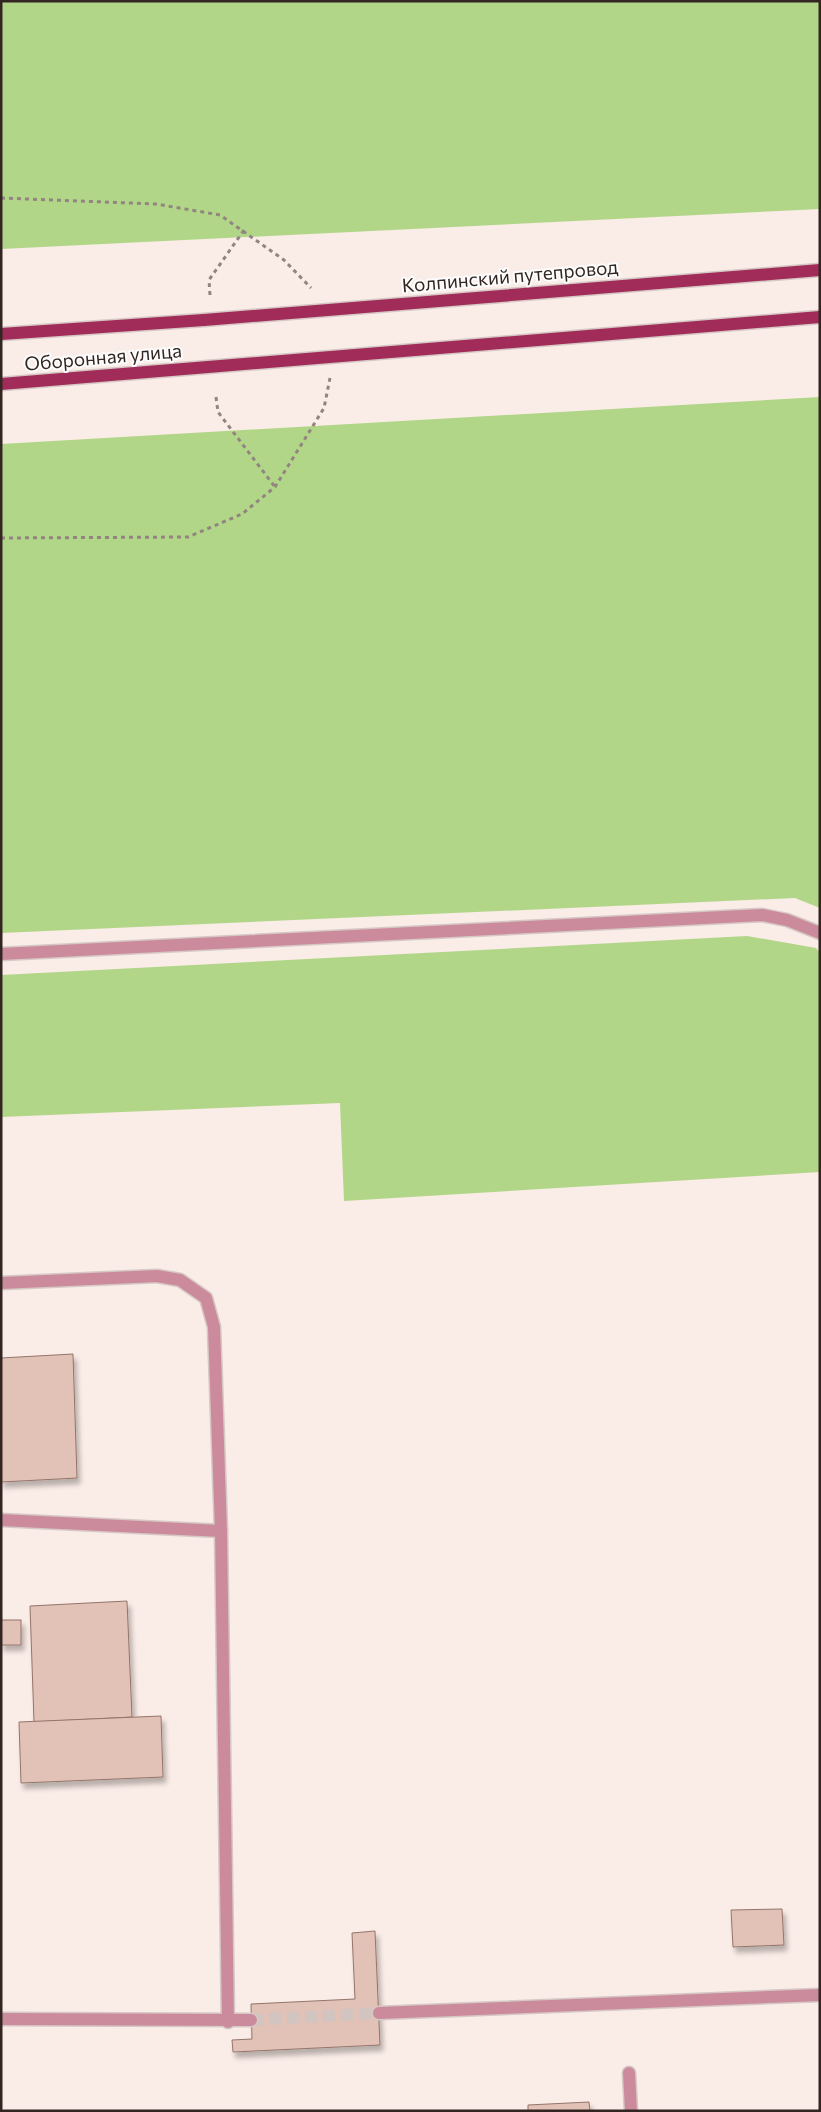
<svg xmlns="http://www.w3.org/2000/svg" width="821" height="2112" font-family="Commissioner,sans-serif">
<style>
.green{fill:#b2d688}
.building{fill:#e2c1b6;stroke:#93756a;filter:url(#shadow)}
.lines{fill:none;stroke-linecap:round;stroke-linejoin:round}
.minor-tunnel{stroke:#d2c4c0;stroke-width:12;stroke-dasharray:12 6;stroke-linecap:butt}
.minor-casing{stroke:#d6c8c4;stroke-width:15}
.major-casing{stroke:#d6c8c4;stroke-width:15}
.path{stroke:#928580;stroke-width:3;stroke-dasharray:4 4;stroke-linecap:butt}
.minor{stroke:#cc8b9d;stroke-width:12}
.major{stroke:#a12c59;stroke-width:12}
.major-bridge-casing{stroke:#d6c8c4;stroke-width:15;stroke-linecap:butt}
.major-bridge{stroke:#a12c59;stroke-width:12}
.labels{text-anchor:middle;stroke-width:4;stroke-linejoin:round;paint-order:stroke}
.street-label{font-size:19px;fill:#332622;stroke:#fdfdfd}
</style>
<defs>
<filter id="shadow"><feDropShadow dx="3" dy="5.5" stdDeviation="2.5" flood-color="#0004"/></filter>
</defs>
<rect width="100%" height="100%" fill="#faece7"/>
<g class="green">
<path d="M1,1H820V209L1,249Z"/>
<path d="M820,397V908L795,898L1,933V444Z"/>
<path d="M747,936L816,948L820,953V1172L344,1201L340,1103L1,1117V975Z"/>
</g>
<g class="building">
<path d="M73,1354L77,1478L1,1482V1358Z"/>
<path d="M127,1601L132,1717L34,1722L30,1606Z"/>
<rect x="1" y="1620" width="20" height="25"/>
<path d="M161,1716L163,1777L21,1783L19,1722Z"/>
<path d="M782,1909L784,1945L733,1947L731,1910Z"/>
<path d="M375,1931L380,2045L233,2052L232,2040L252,2039L251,2004L355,1999L352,1933Z"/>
<path d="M589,2102L590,2111H528V2105Z"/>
</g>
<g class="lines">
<path class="minor-tunnel" d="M251,2020L379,2013"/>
<g class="minor-casing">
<g id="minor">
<path d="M1,954L762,915L787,920L820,933"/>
<path d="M1,1283L157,1276L180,1280L206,1298L214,1327L221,1531L228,2022"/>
<path d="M1,1520L221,1531"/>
<path d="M379,2013L820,1995"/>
<path d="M1,2019L251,2020"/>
<path d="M629,2073L631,2111"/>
</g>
</g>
<g class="major-casing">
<g id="major">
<path d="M1,334L204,320"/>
<path d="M1,384L208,367"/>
</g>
</g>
<g class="path">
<path d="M1,198L156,204L220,215L284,260L311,288"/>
<path d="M210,295L209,280L244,230"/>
<path d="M216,397L218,412L275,487"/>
<path d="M1,538L188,537L242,514L275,487L324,408L330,378"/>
</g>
<use href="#minor" class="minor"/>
<use href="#major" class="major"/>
<g class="major-bridge-casing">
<g id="major-bridge">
<path d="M204,320L820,270"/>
<path d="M208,367L820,317"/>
</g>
</g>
<use href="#major-bridge" class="major-bridge"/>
</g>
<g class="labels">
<g class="street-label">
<text transform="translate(510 276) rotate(-5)" y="7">Колпинский путепровод</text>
<text transform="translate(103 357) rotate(-5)" y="7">Оборонная улица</text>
</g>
</g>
<rect width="821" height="2112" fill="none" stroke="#332622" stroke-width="5"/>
</svg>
